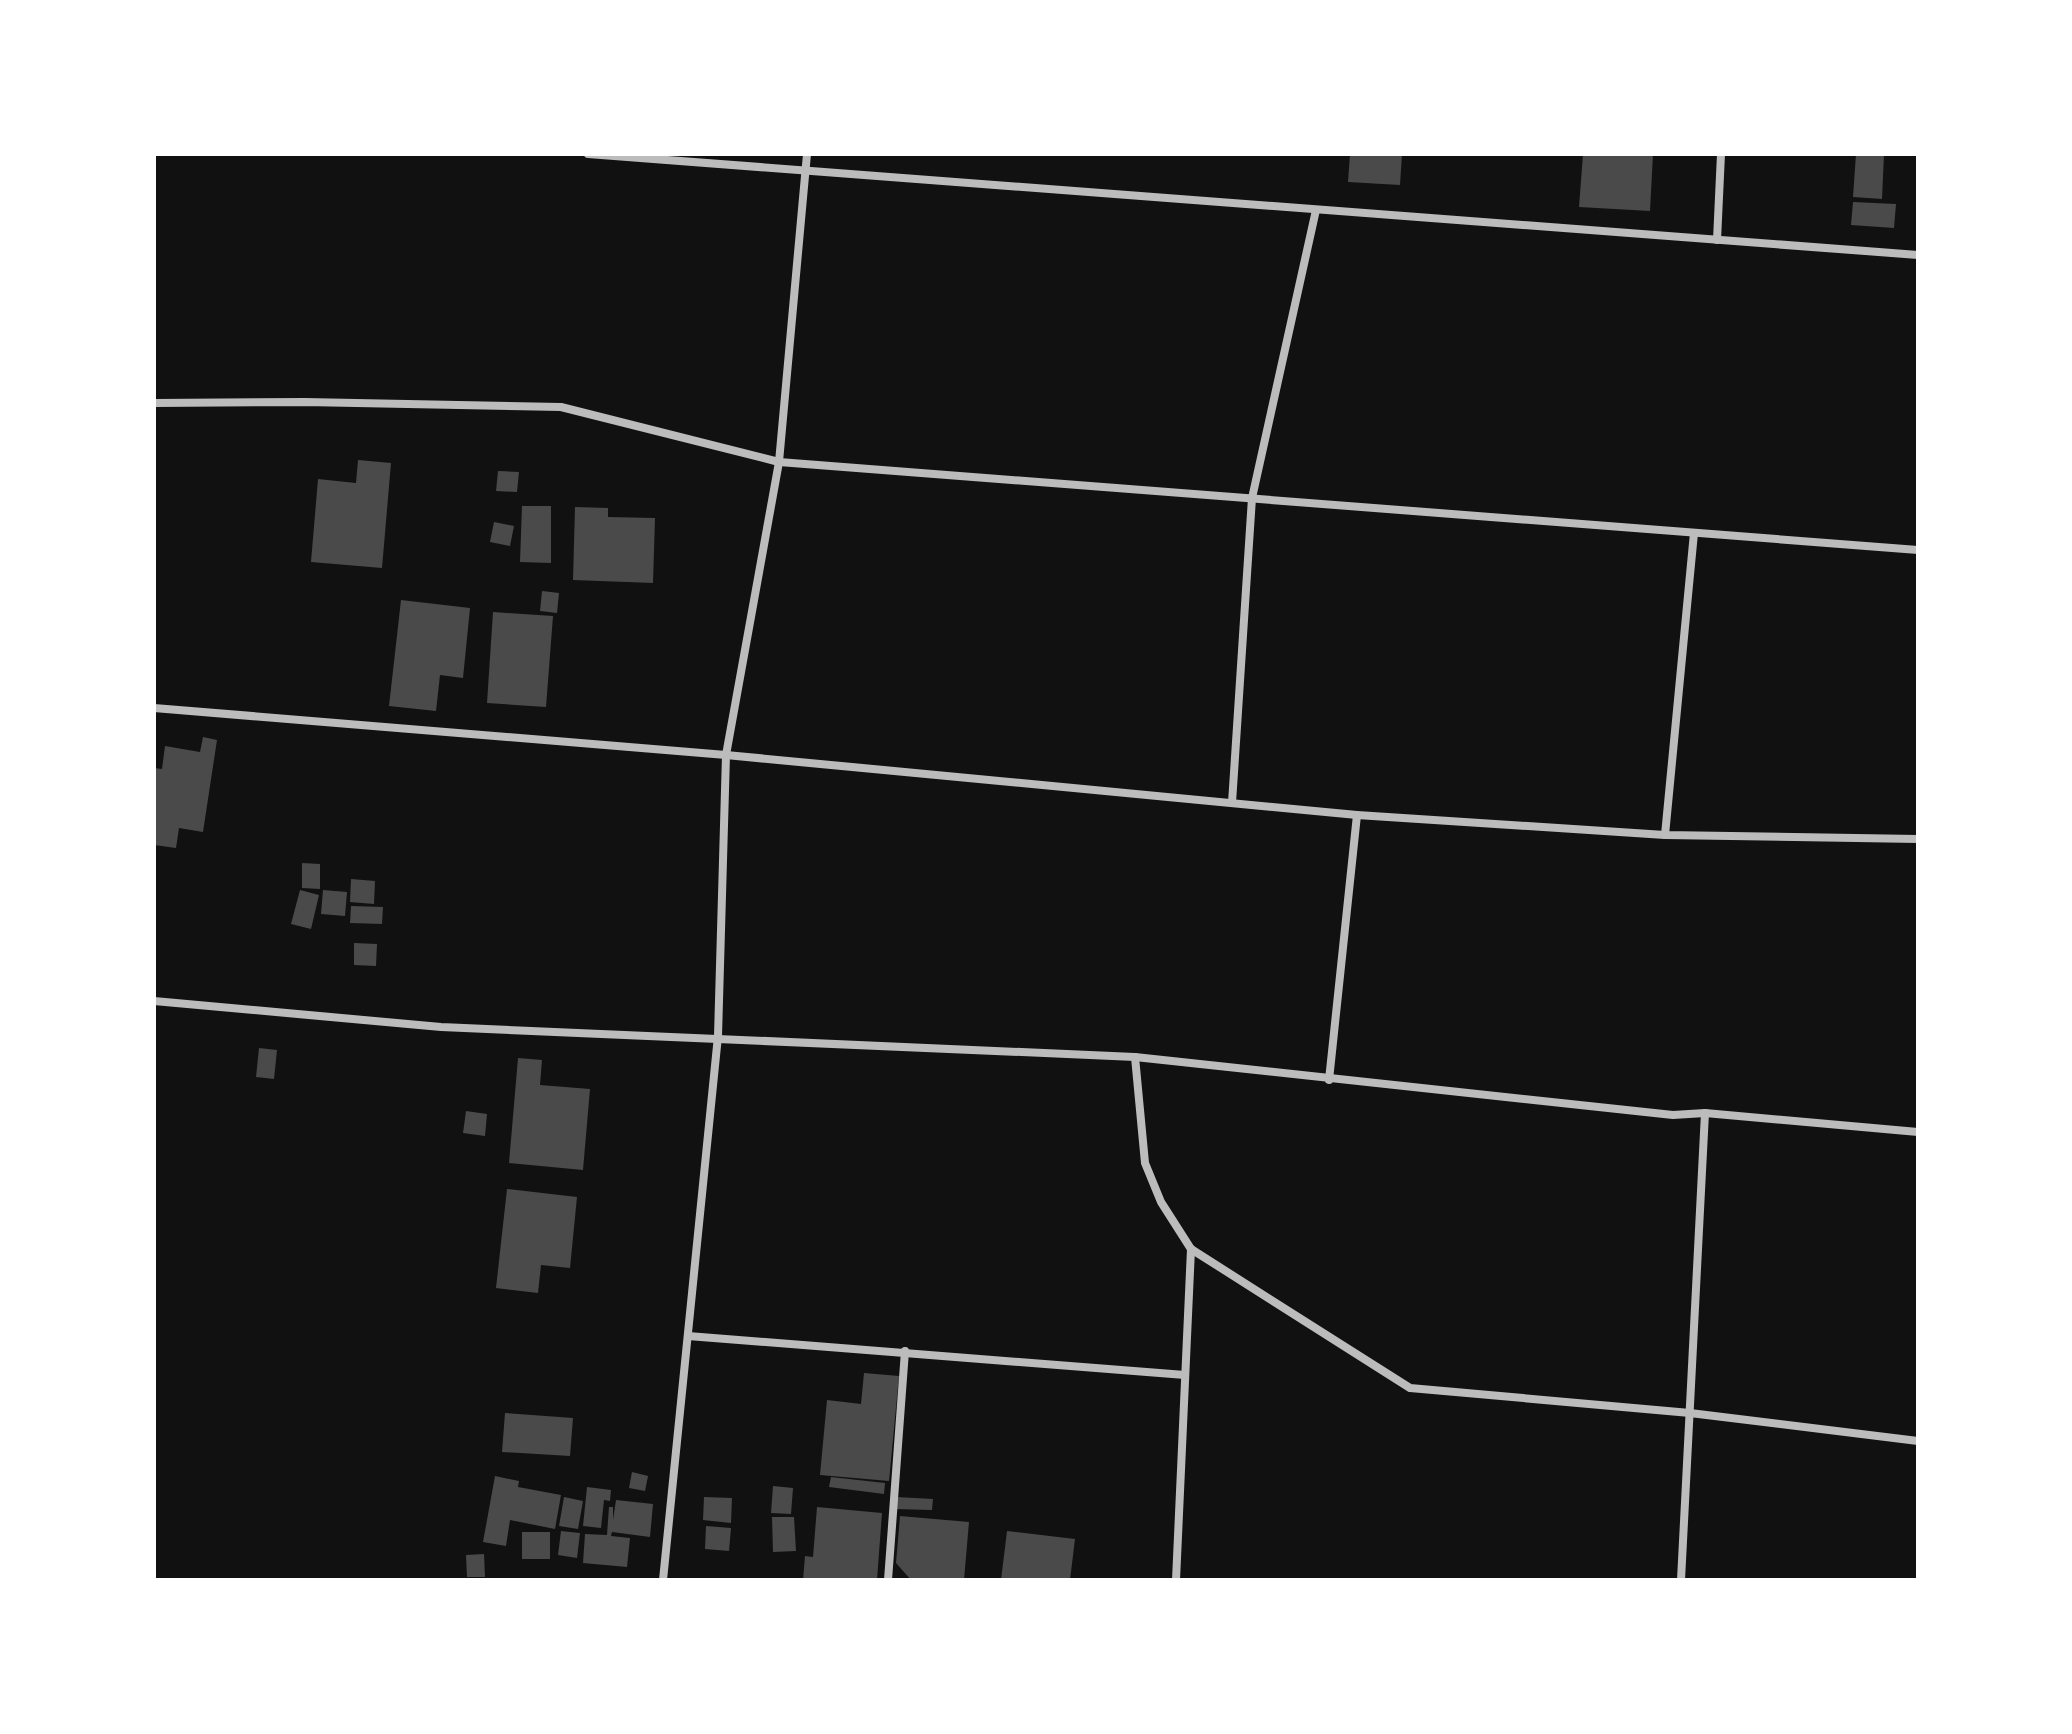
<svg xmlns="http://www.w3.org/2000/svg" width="2072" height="1734" font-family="Overpass,sans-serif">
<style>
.building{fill:#4a4a4a}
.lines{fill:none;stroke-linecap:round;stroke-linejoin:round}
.minor{stroke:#bcbcbc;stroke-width:8}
</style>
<rect width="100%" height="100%" fill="#111"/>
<g class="building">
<path d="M1350,154H1402L1400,185L1348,182Z"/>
<path d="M1583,154H1653L1650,211L1579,207Z"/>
<path d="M1856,154H1884L1882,199L1853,197Z"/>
<path d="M1853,202L1896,204L1894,228L1851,225Z"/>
<path d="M358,460L391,463L382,568L311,562L318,479L356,483Z"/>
<path d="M498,471L519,472L517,492L496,491Z"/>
<path d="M522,506H551V563L520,562Z"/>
<path d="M575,507L608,508V517L655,518L653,583L573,580Z"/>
<path d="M494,522L514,526L510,546L490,542Z"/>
<path d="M542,591L559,593L557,613L540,611Z"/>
<path d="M401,600L470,608L463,678L440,675L436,711L389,706Z"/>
<path d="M493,612L553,616L546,707L487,703Z"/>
<path d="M203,737L217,740L203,832L179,828L176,848L154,845V768L162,769L165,746L200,752Z"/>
<path d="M302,863L320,864V889L302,888Z"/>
<path d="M351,879L375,881L374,904L350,902Z"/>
<path d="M300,890L319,895L311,929L291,924Z"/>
<path d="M323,890L347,892L345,916L321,914Z"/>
<path d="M351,906L383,907L382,924L350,923Z"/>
<path d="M354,943L377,944L376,966L354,965Z"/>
<path d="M259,1048L277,1050L274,1079L256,1077Z"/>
<path d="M518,1058L542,1060L540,1085L590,1089L583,1170L509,1163Z"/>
<path d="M466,1111L487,1114L485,1136L463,1133Z"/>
<path d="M507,1189L577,1197L570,1268L541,1265L538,1293L496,1288Z"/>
<path d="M864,1373L899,1376L889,1481L820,1475L827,1400L861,1404Z"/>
<path d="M505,1413L573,1418L570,1456L502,1452Z"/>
<path d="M632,1472L648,1476L645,1491L629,1488Z"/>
<path d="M495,1476L519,1481L518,1487L561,1495L555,1529L510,1520L506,1546L483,1542Z"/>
<path d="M831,1477L885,1483L884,1494L829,1487Z"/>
<path d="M773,1486L793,1488L791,1514L771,1513Z"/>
<path d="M587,1487L611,1490L610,1501L604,1500L601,1528L583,1526Z"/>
<path d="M564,1497L583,1501L578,1529L559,1526Z"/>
<path d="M704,1497L732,1498L731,1523L703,1520Z"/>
<path d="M896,1497L933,1499L932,1510L895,1509Z"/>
<path d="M616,1500L653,1504L650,1537L612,1532L611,1536L630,1538L627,1567L583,1563L585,1534L607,1535L609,1507H613V1520Z"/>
<path d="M817,1507L882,1513L877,1580H803L805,1556L813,1557Z"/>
<path d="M900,1516L969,1522L964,1580H911L896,1563Z"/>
<path d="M772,1517H794L796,1551L773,1552Z"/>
<path d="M706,1526L731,1528L729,1551L705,1549Z"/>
<path d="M561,1531L580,1533L577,1558L558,1555Z"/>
<path d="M1007,1531L1075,1539L1070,1580H1001Z"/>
<rect x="522" y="1532" width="28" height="27"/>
<path d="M484,1554L485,1577H467L466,1555Z"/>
</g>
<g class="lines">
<g class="minor">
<path d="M588,154L1918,255"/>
<path d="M1717,240L1721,154"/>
<path d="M154,403L305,402L561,407L779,462L1918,550"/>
<path d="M154,708L726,755L1357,815L1665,835L1918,839"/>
<path d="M1232,803L1252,498L1316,210"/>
<path d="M1665,835L1694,533"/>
<path d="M154,1001L441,1027L1135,1057L1673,1115L1705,1113L1918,1132"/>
<path d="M1135,1057L1145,1163L1161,1202L1191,1249L1410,1388L1690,1413L1918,1441"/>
<path d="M1329,1080L1357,815"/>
<path d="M688,1336L1185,1375"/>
<path d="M663,1580L718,1036L726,755L779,462L807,154"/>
<path d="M888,1580L905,1351"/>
<path d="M1176,1580L1191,1249"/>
<path d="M1681,1580L1705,1113"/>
</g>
</g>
<rect width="2072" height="1734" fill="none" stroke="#ffffff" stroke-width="312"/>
</svg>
